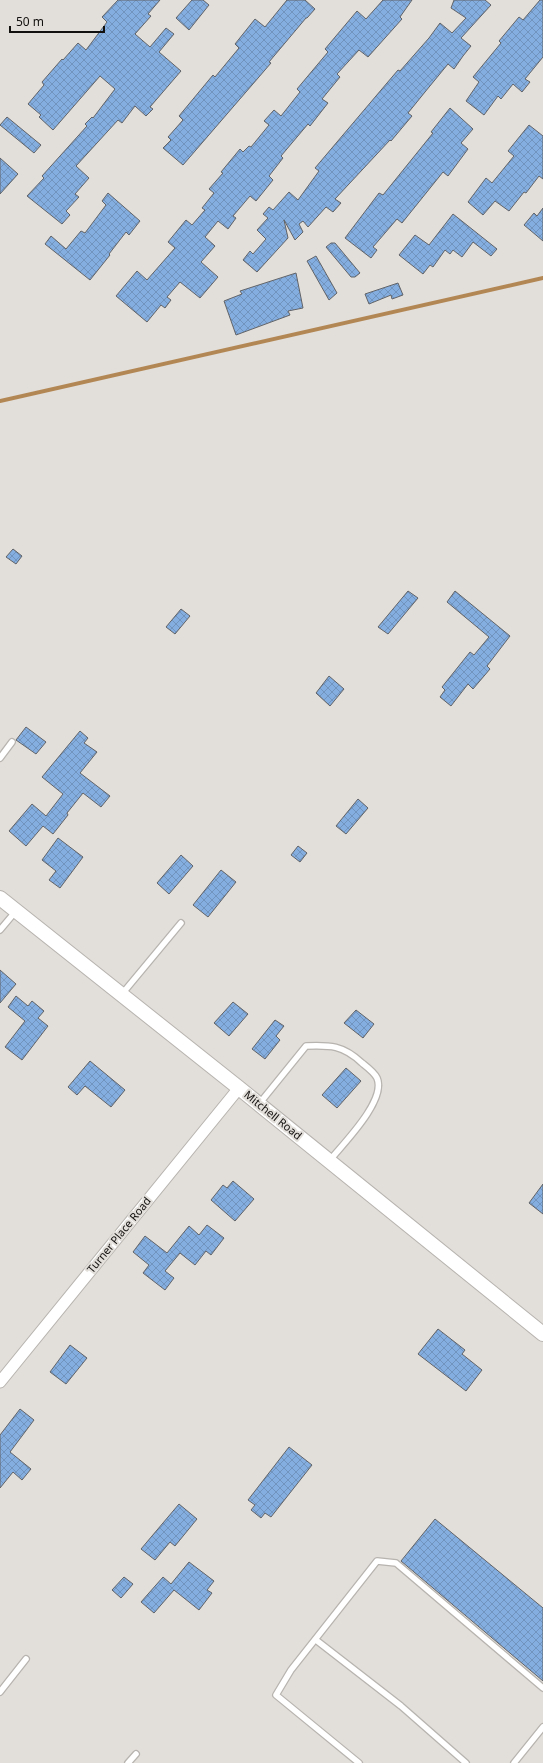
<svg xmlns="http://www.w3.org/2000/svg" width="543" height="1763" font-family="'Noto Sans',sans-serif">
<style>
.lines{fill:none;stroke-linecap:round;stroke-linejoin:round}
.stream{stroke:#b38754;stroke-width:4}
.building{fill:url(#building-cross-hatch);stroke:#616468}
.service-casing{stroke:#b7b3af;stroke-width:8}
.minor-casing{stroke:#b7b3af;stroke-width:13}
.tertiary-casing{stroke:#b7b3af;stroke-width:16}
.service{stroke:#fff;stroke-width:5.5}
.minor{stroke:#fff;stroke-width:11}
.tertiary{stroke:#fff;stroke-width:14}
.labels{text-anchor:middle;stroke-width:4;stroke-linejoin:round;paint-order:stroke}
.street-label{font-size:11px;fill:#131110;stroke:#e2ded9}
</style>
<defs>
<pattern id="building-cross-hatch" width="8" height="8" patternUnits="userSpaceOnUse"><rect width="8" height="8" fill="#84ade0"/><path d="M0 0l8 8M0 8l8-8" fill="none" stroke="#7194bf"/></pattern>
</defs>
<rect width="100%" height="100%" fill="#e2ded9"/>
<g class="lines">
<path class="stream" d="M0,401L543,278"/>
</g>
<g class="building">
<path d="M118,0H160L148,14L151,16L135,34L150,47L166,28L174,34L159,52L181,71L150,107L153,109L146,116L135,106L122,123L118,120L76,166L89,178L75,194L79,197L66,211L70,215L62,224L27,196L44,178L42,176L87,126L85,124L92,117L93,118L115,89L100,76L53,130L39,117L41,115L28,104L44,85L42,82L62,59L63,60L78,43L86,50L107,22L102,17Z"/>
<path d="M192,0H203L209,5L189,30L176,18Z"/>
<path d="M287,0H305L315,9L307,18H306L269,62L271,63L183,165L163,148L171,140L168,137L183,120L179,116L213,75L215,77L239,48L235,44L255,19L265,27Z"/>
<path d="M383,0H412L400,17L402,19L368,57L359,50L337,74L340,77L322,99L328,103L310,126L308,124L281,156L283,158L269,176L273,180L256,201L250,196L233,216L236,218L228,229L218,221L205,237L215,246L201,262L218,277L200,298L180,282L167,297L171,300L165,308L161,305L147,322L116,296L137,271L147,280L175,248L168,242L186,220L192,225L205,210L202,208L214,193L209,189L223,173L221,172L240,149L243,152L249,146L251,147L269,125L264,121L274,110L281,116L300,92L297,89L328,52L325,49L357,11L366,19Z"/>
<path d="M454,0H485L491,5L461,38L471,46L463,56L454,69L448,64L425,92L408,113L412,116L391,141L390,140L335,199L341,203L333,212L326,207L308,227L303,221L299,224L303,232L295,240L284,220L288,238L257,272L243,260L250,251L253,254L266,239L257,230L268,218L263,214L269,207L273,210L289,192L298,200L319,171L315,168L398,70L400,71L429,38L440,23L452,33L466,18L451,8Z"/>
<path d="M540,0H543V57L525,79L530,82L522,92L513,84L501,99L498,96L484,115L466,101L479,82L473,77L501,43L499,41L519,17L523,20Z"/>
<path d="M450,108L473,129L461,143L468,149L448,176L443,172L402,223L397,219L373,247L377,250L371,258L345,238L379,193L383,195L433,133L431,132Z"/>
<path d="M7,117L41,145L34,153L0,125Z"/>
<path d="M529,125L543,136V179L539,176L526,193L524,192L509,211L495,201L483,215L468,202L486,178L492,183L514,156L508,151Z"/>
<path d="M0,158L18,174L0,194Z"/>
<path d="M108,193L140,221L129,235L126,232L109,254L110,255L90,280L45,244L51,236L66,249L81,231L85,233L106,205L102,201Z"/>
<path d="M543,208V241L524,225L534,213L537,216Z"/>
<path d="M453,214L497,249L491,256L473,242L462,257L453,250L450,254L445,250L433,267L430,265L423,274L399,255L415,235L429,245Z"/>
<path d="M331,243H335L360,273L355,277H351L326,247Z"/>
<path d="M316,256L337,293L329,300L307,261Z"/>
<path d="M296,273L303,308L288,311L290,315L236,335L224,301L242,294L240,291Z"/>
<path d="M398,283L403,295L392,299L391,295L369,304L365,294Z"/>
<path d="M13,549L22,556L16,564L6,557Z"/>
<path d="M408,591L418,598L388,634L378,627Z"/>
<path d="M455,591L510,636L487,666L490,669L473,689L468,684L451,706L440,697L445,690L442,687L470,652L474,655L489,637L447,602Z"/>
<path d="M181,609L190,616L175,634L166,627Z"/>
<path d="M329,676L344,689L330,706L316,693Z"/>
<path d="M26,727L46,742L36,754L16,740Z"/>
<path d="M80,731L88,738L84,743L97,752L80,773L110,796L101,807L83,793L67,813L68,815L53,834L43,826L26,846L9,831L32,804L46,816L63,794L42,777Z"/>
<path d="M358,799L368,808L346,834L336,826Z"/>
<path d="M58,838L83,857L60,888L49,880L56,871L42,860Z"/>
<path d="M298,846L307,853L300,862L291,855Z"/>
<path d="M181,855L193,866L169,894L157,883Z"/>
<path d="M221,870L236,882L208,917L193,905Z"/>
<path d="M0,970L16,984L0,1003Z"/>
<path d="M16,996L28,1006L32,1001L44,1011L38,1018L48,1026L22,1060L5,1047L25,1021L8,1007Z"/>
<path d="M233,1002L248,1014L229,1036L214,1023Z"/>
<path d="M356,1010L374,1024L363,1038L344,1023Z"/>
<path d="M275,1020L284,1026L276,1036L280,1040L265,1059L252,1049Z"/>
<path d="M90,1061L125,1090L111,1107L85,1086L77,1095L68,1087Z"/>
<path d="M346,1068L361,1081L337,1108L322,1095Z"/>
<path d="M233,1181L254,1199L235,1221L211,1200L223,1185L227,1188Z"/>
<path d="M543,1184V1214L529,1203Z"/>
<path d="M207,1225L224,1238L211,1255L206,1251L195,1265L180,1253L165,1271L174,1278L165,1290L143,1273L149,1265L133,1252L145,1236L167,1253L189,1226L199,1235Z"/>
<path d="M438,1329L465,1350L462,1354L482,1370L466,1391L418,1354Z"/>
<path d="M70,1345L87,1358L66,1384L50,1372Z"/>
<path d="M20,1409L34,1420L10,1452L31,1469L22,1480L13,1472L0,1488V1435Z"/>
<path d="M289,1447L312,1465L271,1517L265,1513L261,1518L251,1510L255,1505L248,1500Z"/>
<path d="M179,1504L197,1519L175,1546L170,1542L155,1560L141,1549Z"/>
<path d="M435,1519L543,1608V1681L401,1561Z"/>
<path d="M189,1562L214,1581L207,1590L212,1593L199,1610L174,1590L154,1613L141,1602L163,1577L171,1584Z"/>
<path d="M124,1577L133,1584L121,1598L112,1590Z"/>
</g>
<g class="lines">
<g class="service-casing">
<g id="service">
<path d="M0,758L12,742"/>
<path d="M0,930L16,911"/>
<path d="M122,994L181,923"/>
<path d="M259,1104L306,1046C330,1045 343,1045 362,1063C367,1067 374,1072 377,1078C387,1100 343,1144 330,1160"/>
<path d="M316,1640L401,1706L466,1763"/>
<path d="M0,1692L26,1659"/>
<path d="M128,1763L136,1754"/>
<path d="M359,1763L276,1695L291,1670L377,1561L396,1563L543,1688"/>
<path d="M514,1763L543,1727"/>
</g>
</g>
<g class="minor-casing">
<path id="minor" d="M0,1382L239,1088"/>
</g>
<g class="tertiary-casing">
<path id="tertiary" d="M0,898L239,1088L543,1334"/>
</g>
<use href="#service" class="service"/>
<use href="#minor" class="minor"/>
<use href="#tertiary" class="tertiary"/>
</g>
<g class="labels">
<g class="street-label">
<text transform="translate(273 1115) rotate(39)" y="4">Mitchell Road</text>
<text transform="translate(119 1235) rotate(-51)" y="4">Turner Place Road</text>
</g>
</g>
<path d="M10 26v6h94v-6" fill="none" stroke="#131110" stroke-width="2"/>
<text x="16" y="26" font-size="12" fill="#131110" stroke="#e2ded9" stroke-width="3" paint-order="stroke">50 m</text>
</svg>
